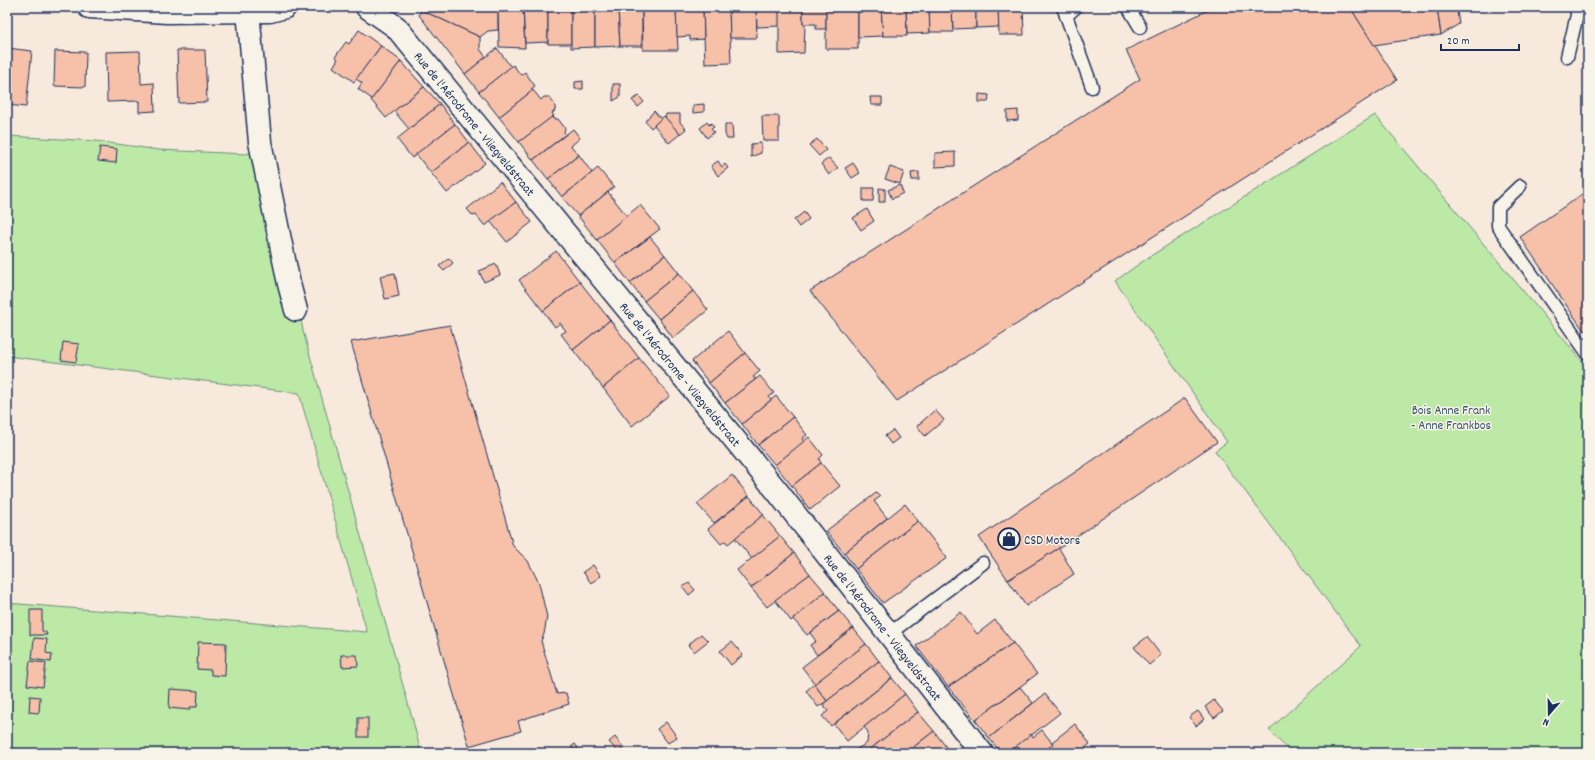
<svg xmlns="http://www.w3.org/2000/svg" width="1595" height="760" font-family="Dekko,sans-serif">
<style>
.green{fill:#bce9a6;stroke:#6c8c82}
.building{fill:#f6c0a9;stroke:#1b2f5e}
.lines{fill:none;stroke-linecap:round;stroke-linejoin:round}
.lane-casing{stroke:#1b2f5e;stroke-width:15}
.street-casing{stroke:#1b2f5e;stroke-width:25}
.lane{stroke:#f7f3e8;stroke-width:12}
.street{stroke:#f7f3e8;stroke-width:22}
.labels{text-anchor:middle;stroke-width:3;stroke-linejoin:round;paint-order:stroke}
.street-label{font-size:13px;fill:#1b2f5e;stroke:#f7f3e8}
.park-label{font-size:13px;fill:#3b546c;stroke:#f7f3e8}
.poi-label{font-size:13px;fill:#1b2f5e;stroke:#f7f3e8;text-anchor:start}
</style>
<rect width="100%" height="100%" fill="#f7e9db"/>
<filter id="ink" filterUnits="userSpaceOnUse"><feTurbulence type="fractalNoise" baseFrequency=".025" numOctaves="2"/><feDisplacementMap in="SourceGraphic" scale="8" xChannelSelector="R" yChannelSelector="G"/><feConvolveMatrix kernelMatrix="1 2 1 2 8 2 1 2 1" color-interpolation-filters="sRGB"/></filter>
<g filter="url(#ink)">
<g class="green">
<path d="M1375,115L1588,368V753H1291L1269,730L1361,646L1215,451L1227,442L1115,281L1149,257Z"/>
<path d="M7,136L96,141L159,150L246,154L258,150L296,289L303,331L413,721L421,753H7V603L367,632L299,393L7,356Z"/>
</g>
<g class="building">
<path d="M423,7H498V30L488,31L480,37L421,10Z"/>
<path d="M498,7H523L525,48L499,47Z"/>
<path d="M523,7H548V42L525,43Z"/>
<rect x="548" y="7" width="23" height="37"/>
<path d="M571,7H595V47L571,48Z"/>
<path d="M595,7H618L620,46L595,47Z"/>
<path d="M618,7H642V46H620Z"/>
<path d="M642,7H676L678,50H643Z"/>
<path d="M676,7H703L704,39L690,40V36L677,37Z"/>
<path d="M703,7H729L731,63L705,64Z"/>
<path d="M729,7H756L757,38H730Z"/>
<path d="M756,7H779L780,26L757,27Z"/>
<path d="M779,7H803V24H805L804,53L779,54Z"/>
<path d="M803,7H826V29H816V24H803Z"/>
<path d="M826,7H856V9H858V49H826Z"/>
<path d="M856,7H881L883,36L858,37V9H856Z"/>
<path d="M881,7H906L907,36H883Z"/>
<path d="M906,7H929L930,33L907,34Z"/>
<path d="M929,7H952L953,32H930Z"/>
<path d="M952,7H976V28L953,29Z"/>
<path d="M976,7H998L999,27L976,28Z"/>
<path d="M998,7H1023L1024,35H999Z"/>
<path d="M1214,7H1350L1397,80L897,401L810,291L1140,79L1126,50Z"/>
<path d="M1350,7H1437L1441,35L1374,45Z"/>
<path d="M1437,7H1484L1457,11L1459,24L1441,35Z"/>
<path d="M421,10L480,37V49L486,57L465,74L419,15Z"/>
<path d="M359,30L381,46L354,82L333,67L338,59L335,57L346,42L349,44Z"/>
<path d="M381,46L401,61L372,99L358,89L362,83L356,79Z"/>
<path d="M7,48L32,51L26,107L7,105Z"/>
<path d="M497,48L511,67L479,92L465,74Z"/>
<path d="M177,50H205L207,102L179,103Z"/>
<path d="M55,51L86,52L85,87L54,86Z"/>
<path d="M140,51L141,84L154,83L155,111L139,112V101L107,102L106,52Z"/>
<path d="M401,61L424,87L386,118L371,100Z"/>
<path d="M513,65L521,75L525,72L535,86L531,89L533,90L499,117L479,92Z"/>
<path d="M583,81V89H575V82Z"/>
<path d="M613,84H620V97L613,101Z"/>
<path d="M424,87L440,104L409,129L394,111Z"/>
<path d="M533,90L541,100L544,97H549L555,105V111L552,113L554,116L519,142L499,117Z"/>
<path d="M979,94L989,95L988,102H979Z"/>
<path d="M639,96L644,102L638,107L632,100Z"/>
<path d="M870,97H882V105H871Z"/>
<path d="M440,104L455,124L412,158L397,139Z"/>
<path d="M704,104V112L693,113V105Z"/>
<path d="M1018,110V120L1007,121V111Z"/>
<path d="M654,111L661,119L651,128L645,121Z"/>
<path d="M666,114H680V122L686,129L680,134L665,118Z"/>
<path d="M553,116L554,119H558L565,128L564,132L566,134L533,160L519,142Z"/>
<path d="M664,116L680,134L669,143L654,125Z"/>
<path d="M762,116H779V141H763Z"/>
<path d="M707,122L709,125L711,123L714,127L711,129L714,132L707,138L700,128Z"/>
<path d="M455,124L469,142L431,173L416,154Z"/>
<path d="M725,124H732L733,139H727L725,134Z"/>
<path d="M573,129L580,138L571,146L579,155L548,179L533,160Z"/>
<path d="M817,139L826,150L819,156L809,145Z"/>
<path d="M469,142L485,163L447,193L431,173Z"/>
<path d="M761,143V153L751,157V144Z"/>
<path d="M100,147L117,149L116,163L98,161Z"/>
<path d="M955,152V166L935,167V153Z"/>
<path d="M579,155L592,173L562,197L548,179Z"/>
<path d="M829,158L838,168L829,175L821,164Z"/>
<path d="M718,161L722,167L725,164L728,168L718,176L711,166Z"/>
<path d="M853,163L860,173L852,178L845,168Z"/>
<path d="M890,167L904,172L900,184L885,179Z"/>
<path d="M598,168L614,187L578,216L562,197Z"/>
<path d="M919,172V180H912L911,173Z"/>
<path d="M500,182L516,202L485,226L476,215L473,216L467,209Z"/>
<path d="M900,185L903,193L892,199L888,190Z"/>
<path d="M863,188H874L873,201H863Z"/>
<path d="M879,188L885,189V202H879Z"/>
<path d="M1588,190V328L1584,331L1520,237Z"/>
<path d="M608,192L627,216L597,240L578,216Z"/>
<path d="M516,202L532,222L507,242L490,221Z"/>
<path d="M640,205L660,229L615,263L597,240Z"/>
<path d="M867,209L874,221L861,230L853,218Z"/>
<path d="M804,212L809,219L799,227L794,220Z"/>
<path d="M650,237L665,255L630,283L615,263Z"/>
<path d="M556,251L580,282L543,311L519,280Z"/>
<path d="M665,255L679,273L644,301L630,283Z"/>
<path d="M449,258L453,263L444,271L439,266Z"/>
<path d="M496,264L500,275L484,282L479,271Z"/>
<path d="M395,273L399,296L385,299L380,276Z"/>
<path d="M679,273L693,291L659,319L644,301Z"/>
<path d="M580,282L610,320L573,350L561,334L566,331L560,323L555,327L543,311Z"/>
<path d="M693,291L708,310L673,338L659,319Z"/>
<path d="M610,320L639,358L603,388L573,350Z"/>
<path d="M450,325L513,546L528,561L539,583L547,617L544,634L541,641L557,694L566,693L569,704L518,721L521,731L469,746L351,342Z"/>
<path d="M728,331L745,353L709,383L692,361Z"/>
<path d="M63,342L79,344L76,362L61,360Z"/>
<path d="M745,353L760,371L753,377L756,379L725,403L709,383Z"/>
<path d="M639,358L670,396L632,426L603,388Z"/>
<path d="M760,376L774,393L769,397L771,400L742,424L725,403Z"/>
<path d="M776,396L793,417L758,445L742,424Z"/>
<path d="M1185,398L1217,442L1059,548L1008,580L979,537Z"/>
<path d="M935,410L944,420L925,436L917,426Z"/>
<path d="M793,417L807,435L802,439L804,442L775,465L758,445Z"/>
<path d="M893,430L899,438L891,444L885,436Z"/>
<path d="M809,437L823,455L819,459L821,463L792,486L775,465Z"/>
<path d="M821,463L840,486L810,510L792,486Z"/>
<path d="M732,475L749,496L714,523L697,504Z"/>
<path d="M876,493L880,497L874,501L887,518L844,553L826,531Z"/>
<path d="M749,496L764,515L728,544L725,541L721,544L708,529Z"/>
<path d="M905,504L918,521L856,569L844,553Z"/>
<path d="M763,515L780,536L752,559L735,538Z"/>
<path d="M918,521L947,558L883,603L856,569Z"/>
<path d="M780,536L794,553L751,588L737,570Z"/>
<path d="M1059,548L1074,574L1026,606L1008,580Z"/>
<path d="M794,553L810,574L767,607L751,588Z"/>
<path d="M593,565L601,576L591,583L583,572Z"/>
<path d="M810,574L825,592L791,621L775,600Z"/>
<path d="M689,583L695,590L689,595L683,587Z"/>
<path d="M825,592L839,611L807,635L793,619Z"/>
<path d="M30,610H42V631L46,632L47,635H30Z"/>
<path d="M839,611L853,628L817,655L810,645L816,641L810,633Z"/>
<path d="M961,612L977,634L995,620L1013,643L948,687L916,646Z"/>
<path d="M853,628L866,644L815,684L802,667Z"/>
<path d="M701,634L708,641L694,652L688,645Z"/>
<path d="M1147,637L1161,655L1149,665L1134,647Z"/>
<path d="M34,638L47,639L46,653L52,654L51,662L32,659Z"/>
<path d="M198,642L226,643L225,676L211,675V670L197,669Z"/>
<path d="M732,642L743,655L731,665L720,651Z"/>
<path d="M1013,643L1037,674L975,720L948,687Z"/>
<path d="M866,644L879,661L827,701L814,684Z"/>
<path d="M341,655H357L358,666L342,667Z"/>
<path d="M30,661L46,663L43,687L27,685Z"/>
<path d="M879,661L892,678L831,726L822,716L828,711L823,704Z"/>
<path d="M892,678L905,694L847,741L834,724Z"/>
<path d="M814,684L827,701L818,707L806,691Z"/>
<path d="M1020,687L1033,703L989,738L975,720Z"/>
<path d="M170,689L198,691L197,707H190L189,710L169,708Z"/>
<path d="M905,694L918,712L865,753H855L854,751L867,743L868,732L864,727Z"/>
<path d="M1045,694L1060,713L1008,753H1001L989,738Z"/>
<path d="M30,696L40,697L39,713L29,712Z"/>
<path d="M1214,700L1223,711L1214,718L1205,707Z"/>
<path d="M1198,711L1204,719L1196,726L1189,717Z"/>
<path d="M918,712L934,731L906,753H865Z"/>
<rect x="358" y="718" width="10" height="19"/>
<path d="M666,722L677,737L668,743L657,729Z"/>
<path d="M1075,724L1090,744L1079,753H1042L1053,744L1052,742Z"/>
<path d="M1042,730L1053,744L1042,753H1008L1031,734L1033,737Z"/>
<path d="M934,731L949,751L947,753H906Z"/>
<path d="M615,737L624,748L618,752L609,742Z"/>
<path d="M575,744L578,748L575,751L571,747Z"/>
</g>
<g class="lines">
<g class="lane-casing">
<g id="lane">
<path d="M1063,7L1092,87"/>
<path d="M1128,7L1140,27"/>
<path d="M1066,16L1076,7"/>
<path d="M1567,57L1577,15L1576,7"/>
<path d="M1520,186L1498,207V226L1588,354"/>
<path d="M889,634L983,563"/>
</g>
</g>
<g class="street-casing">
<g id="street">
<path d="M89,7L167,12L270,11L285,7"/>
<path id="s1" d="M367,7L396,27L777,491L982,753"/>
<path d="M248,11L260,142L289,284L296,310"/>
</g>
</g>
<use href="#lane" class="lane"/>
<use href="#street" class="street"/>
</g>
</g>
<defs>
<g id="shop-ring" transform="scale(1.15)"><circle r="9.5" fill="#f7f3e8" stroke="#1b2f5e" stroke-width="1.5"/><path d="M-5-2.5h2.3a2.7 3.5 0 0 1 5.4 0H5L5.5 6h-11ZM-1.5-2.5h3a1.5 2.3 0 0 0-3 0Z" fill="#1b2f5e"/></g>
</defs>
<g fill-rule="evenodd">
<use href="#shop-ring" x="1009" y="539"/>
</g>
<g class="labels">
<g class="street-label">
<text dy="5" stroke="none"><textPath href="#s1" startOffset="160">Rue de l'Aérodrome - Vliegveldstraat</textPath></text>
<text dy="5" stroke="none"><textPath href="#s1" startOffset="484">Rue de l'Aérodrome - Vliegveldstraat</textPath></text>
<text dy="5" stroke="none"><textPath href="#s1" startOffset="808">Rue de l'Aérodrome - Vliegveldstraat</textPath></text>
</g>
<g class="park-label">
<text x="1451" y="414">Bois Anne Frank<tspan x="1451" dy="15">- Anne Frankbos</tspan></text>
</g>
<g class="poi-label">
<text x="1024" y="544">CSD Motors</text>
</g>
</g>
<rect width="1595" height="760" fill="none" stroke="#f7f3e8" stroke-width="24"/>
<rect x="12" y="12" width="1571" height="736" fill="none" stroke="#1b2f5e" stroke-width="1.5" filter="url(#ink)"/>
<g transform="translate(1549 714) rotate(200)" stroke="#f7f3e8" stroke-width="3" paint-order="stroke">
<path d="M0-3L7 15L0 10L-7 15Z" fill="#1b2f5e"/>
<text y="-6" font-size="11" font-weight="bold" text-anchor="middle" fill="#1b2f5e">N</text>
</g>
<path d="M1441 44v6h78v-6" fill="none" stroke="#1b2f5e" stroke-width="2"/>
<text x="1447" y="44" font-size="12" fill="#1b2f5e" stroke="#f7f3e8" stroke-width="3" paint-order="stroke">20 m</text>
</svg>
